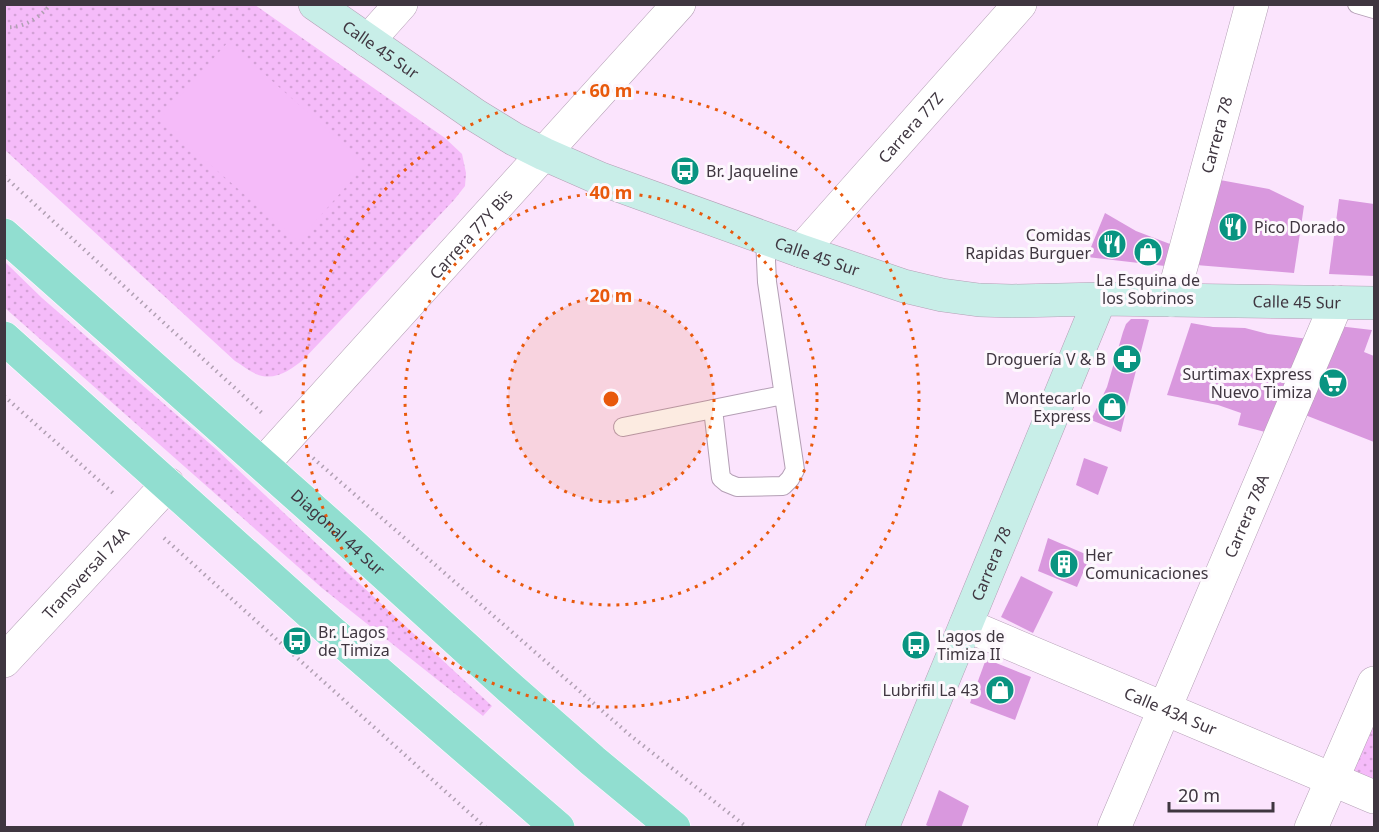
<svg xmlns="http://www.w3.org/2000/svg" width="1379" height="832" font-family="'Noto Sans',sans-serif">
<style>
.green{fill:url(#green-dots)}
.pitch{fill:#f5bbf9}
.building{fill:#d998de}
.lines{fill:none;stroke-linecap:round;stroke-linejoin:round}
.lane-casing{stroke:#b49fb5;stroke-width:20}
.street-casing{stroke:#b49fb5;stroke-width:34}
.secondary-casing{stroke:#b49fb5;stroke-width:34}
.primary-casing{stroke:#fff;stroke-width:34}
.path{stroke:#b1a0b3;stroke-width:4;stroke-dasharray:1.5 4.5;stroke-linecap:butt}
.lane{stroke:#fff;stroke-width:18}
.street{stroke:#fff;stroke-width:33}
.secondary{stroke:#c8eee8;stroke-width:33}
.primary{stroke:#91ded0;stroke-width:33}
.ring{fill:none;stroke:#e8590c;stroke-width:3;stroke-dasharray:3 6}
.labels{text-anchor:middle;stroke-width:6;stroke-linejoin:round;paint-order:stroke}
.street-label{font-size:16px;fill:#3f3640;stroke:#fdf8fd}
.poi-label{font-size:16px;fill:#3f3640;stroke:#fdf8fd;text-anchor:start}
.centre{fill:#e8590c;stroke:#fdf8fd;stroke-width:3}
.ring-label{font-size:18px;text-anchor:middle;font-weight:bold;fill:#e8590c;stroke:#fdf8fd;stroke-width:6;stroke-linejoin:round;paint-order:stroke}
</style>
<defs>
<pattern id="green-dots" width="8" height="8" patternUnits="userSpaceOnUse" patternTransform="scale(1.5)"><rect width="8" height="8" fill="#f5bbf9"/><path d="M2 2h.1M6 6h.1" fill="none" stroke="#d3a1d6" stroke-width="1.8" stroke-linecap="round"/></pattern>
</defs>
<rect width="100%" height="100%" fill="#fbe4fd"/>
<g class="green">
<path d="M4,5H255L445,138L462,154L466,173L465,186L454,200L304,359C291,370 274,382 256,374C249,371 242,365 235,361L5,150Z"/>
<path d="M5,262L42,298L216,449L335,561L492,706L483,716L322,588L5,308Z"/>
<path d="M1374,715V782L1350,771Z"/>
</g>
<path class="pitch" d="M228,42L366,164L298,241L159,120Z"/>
<g class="building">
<path d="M1220,180L1269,189L1304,206L1294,273L1196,265Z"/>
<path d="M1339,199L1374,204V276L1329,274Z"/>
<path d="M1105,213L1136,231L1170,244L1165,266L1087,257Z"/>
<path d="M1131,319H1144L1149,320L1130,394L1121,432L1091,420L1107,387L1123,332L1126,324Z"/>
<path d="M1191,323L1213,327L1245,328L1268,334L1309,339L1273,434L1238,425L1241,413L1218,405L1167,395Z"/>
<path d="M1338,326L1372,330L1364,352L1374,356V442L1300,413Z"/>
<path d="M1084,458L1108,467L1098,495L1076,485Z"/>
<path d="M1048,538L1090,556L1077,587L1038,571Z"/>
<path d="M1021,576L1053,592L1033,633L1001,617Z"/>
<path d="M986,659L1031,677L1015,720L970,703Z"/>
<path d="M939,790L969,806L961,828H932L926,825Z"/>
</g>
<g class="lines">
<g class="lane-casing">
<g id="lane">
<path d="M1357,4L1374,9"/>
<path d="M765,238L767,282L795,470L790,479L783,486L737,487L727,483L721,478L713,409L783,395"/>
<path d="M623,427L713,409"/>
</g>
</g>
<g class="street-casing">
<g id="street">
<path d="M368,41L401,4"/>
<path id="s1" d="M801,251L1020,4"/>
<path id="s2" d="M1172,300L1252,4"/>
<path id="s3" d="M263,464L679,4"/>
<path id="s4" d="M966,625L1374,797"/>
<path id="s5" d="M4,661L168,484"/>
<path id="s6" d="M1114,828L1337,302"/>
<path d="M1311,828L1374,683"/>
</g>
</g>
<g class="secondary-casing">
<g id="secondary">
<path id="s7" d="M315,4L475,115L514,139L544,154L601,179L801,251L904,286L942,295L979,300L1012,301L1100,299L1374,303"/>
<path id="s8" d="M882,828L1100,299"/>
</g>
</g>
<g class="primary-casing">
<g id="primary">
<path id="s9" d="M4,235L346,539L510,688L593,761L674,828"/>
<path d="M4,338L328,629L558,828"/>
</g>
</g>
<g class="path">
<path d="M4,27C23,29 39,18 51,4"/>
<path d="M4,176L262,413"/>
<path d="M4,396L113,493"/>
<path d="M313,458L631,736L748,828"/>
<path d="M164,538L486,828"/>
</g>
<use href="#lane" class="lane"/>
<use href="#street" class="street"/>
<use href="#secondary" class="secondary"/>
<use href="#primary" class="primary"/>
</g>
<circle cx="611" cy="399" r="103" fill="#e8590c" fill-opacity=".12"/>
<g class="ring">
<circle cx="611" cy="399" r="103"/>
<circle cx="611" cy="399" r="206"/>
<circle cx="611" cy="399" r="308"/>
</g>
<defs>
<g id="bus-disc" transform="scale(1.5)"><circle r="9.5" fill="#099481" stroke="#fdf8fd"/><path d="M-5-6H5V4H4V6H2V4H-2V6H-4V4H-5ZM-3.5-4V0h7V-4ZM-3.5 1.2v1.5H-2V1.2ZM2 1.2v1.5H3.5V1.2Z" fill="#fff"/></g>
<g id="restaurant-disc" transform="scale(1.5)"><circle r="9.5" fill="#099481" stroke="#fdf8fd"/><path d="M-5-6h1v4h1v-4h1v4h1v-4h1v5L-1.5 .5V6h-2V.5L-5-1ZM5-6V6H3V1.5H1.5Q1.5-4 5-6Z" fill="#fff"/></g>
<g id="shop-disc" transform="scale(1.5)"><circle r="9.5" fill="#099481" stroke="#fdf8fd"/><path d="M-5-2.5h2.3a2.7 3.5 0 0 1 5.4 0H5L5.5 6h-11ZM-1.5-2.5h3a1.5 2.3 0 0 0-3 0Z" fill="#fff"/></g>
<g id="pharmacy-disc" transform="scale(1.5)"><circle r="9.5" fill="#099481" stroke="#fdf8fd"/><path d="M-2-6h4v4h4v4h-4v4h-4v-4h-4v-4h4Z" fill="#fff"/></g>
<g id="supermarket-disc" transform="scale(1.5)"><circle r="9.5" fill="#099481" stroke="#fdf8fd"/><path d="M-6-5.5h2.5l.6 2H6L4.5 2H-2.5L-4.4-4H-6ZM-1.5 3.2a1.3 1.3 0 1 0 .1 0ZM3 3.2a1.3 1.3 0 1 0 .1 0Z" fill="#fff"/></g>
<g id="building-disc" transform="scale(1.5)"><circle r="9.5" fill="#099481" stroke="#fdf8fd"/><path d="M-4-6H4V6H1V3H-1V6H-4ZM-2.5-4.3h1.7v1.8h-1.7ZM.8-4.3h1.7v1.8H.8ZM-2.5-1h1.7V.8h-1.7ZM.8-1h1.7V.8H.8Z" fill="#fff"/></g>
</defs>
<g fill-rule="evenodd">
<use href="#bus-disc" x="685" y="171"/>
<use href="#restaurant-disc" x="1233" y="227"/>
<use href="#restaurant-disc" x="1112" y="244"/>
<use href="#shop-disc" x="1148" y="252"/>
<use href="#pharmacy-disc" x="1127" y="359"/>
<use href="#supermarket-disc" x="1333" y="383"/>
<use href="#shop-disc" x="1112" y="407"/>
<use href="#building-disc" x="1064" y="564"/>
<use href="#bus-disc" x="297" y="641"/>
<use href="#bus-disc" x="916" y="645"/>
<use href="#shop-disc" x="1000" y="690"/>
</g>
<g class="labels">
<g class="street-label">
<text dy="6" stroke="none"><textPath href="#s7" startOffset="80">Calle 45 Sur</textPath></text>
<text dy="6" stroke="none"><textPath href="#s1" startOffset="165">Carrera 77Z</textPath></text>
<text dy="6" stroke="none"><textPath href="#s2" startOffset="171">Carrera 78</textPath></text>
<text dy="6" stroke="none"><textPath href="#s3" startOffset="310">Carrera 77Y Bis</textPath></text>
<text dy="6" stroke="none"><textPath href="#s7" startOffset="566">Calle 45 Sur</textPath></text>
<text dy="6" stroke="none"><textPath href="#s7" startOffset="1052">Calle 45 Sur</textPath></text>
<text dy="6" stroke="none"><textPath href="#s6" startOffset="339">Carrera 78A</textPath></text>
<text dy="6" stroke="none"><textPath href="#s9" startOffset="447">Diagonal 44 Sur</textPath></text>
<text dy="6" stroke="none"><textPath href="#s8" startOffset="286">Carrera 78</textPath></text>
<text dy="6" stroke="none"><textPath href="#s5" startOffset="120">Transversal 74A</textPath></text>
<text dy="6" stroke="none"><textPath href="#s4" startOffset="222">Calle 43A Sur</textPath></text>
</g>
<g class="poi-label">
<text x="706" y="177">Br. Jaqueline</text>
<text x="1254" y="233">Pico Dorado</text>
<text x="1091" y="241" text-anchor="end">Comidas<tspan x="1091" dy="18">Rapidas Burguer</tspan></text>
<text x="1148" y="286" text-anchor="middle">La Esquina de<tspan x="1148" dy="18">los Sobrinos</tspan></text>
<text x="1106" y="365" text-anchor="end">Droguería V &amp; B</text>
<text x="1312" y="380" text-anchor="end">Surtimax Express<tspan x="1312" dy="18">Nuevo Timiza</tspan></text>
<text x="1091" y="404" text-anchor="end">Montecarlo<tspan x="1091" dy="18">Express</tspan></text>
<text x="1085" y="561">Her<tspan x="1085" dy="18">Comunicaciones</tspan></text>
<text x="318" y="638">Br. Lagos<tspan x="318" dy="18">de Timiza</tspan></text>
<text x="937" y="642">Lagos de<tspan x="937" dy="18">Timiza II</tspan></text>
<text x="979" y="696" text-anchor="end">Lubrifil La 43</text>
</g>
</g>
<circle cx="611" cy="399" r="9" class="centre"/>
<g class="ring-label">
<text x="611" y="97">60 m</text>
<text x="611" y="199">40 m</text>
<text x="611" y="302">20 m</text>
</g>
<rect width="1379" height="832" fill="none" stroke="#3f3640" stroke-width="12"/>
<path d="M1169 802v9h104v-9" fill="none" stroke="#3f3640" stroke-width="3"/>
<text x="1178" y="802" font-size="18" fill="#3f3640" stroke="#fdf8fd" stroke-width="4.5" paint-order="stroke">20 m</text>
</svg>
